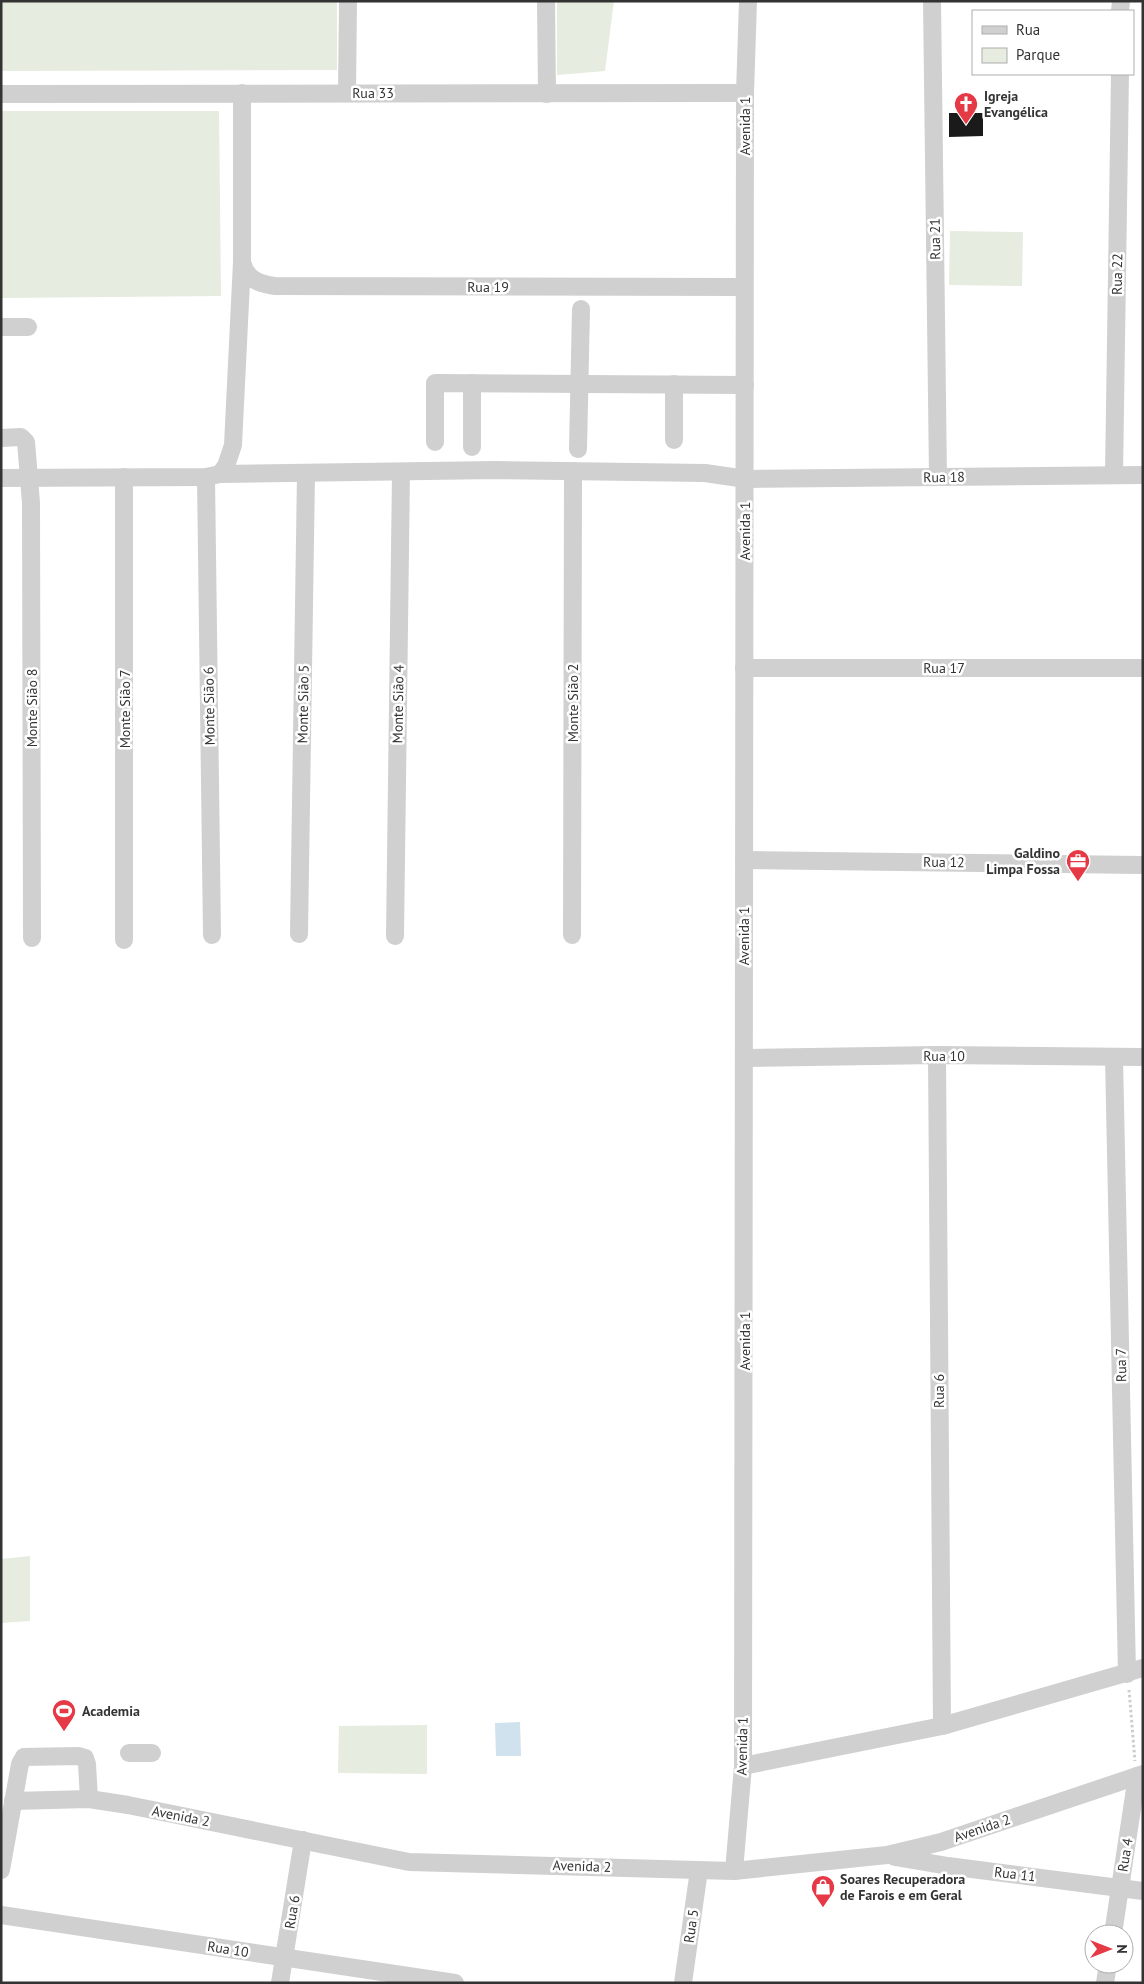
<svg xmlns="http://www.w3.org/2000/svg" width="1144" height="1984" font-family="'PT Sans',sans-serif">
<style>
.green{fill:#e6ecdf}
.water{fill:#cfe2ee}
.building{fill:#1a1a1a}
.lines{fill:none;stroke-linecap:round;stroke-linejoin:round}
.path{stroke:#cdcdcd;stroke-width:3;stroke-dasharray:2.5 2.5;stroke-linecap:butt}
.minor{stroke:#d0d0d0;stroke-width:18}
.labels{text-anchor:middle;stroke-width:5;stroke-linejoin:round;paint-order:stroke}
.street-label{font-size:14px;fill:#333;stroke:#fff}
.poi-label{font-size:14px;font-weight:bold;fill:#333;stroke:#fff;text-anchor:start}
</style>
<rect width="100%" height="100%" fill="#fff"/>
<g class="green">
<path d="M1,1H337V70L1,71Z"/>
<path d="M557,1H614L605,71L557,75Z"/>
<path d="M1,111H219L221,296L1,298Z"/>
<path d="M950,231L1023,232L1022,286L949,285Z"/>
<path d="M30,1556V1621L1,1623V1559Z"/>
<path d="M427,1725V1774L338,1773L339,1726Z"/>
</g>
<path class="water" d="M520,1722L521,1756H496L495,1723Z"/>
<path class="building" d="M949,113H983V136L949,137Z"/>
<g class="lines">
<path class="path" d="M1129,1690L1135,1761"/>
<g class="minor">
<path d="M546,1L547,94"/>
<path d="M932,1L938,477"/>
<path d="M1120,11L1121,1"/>
<path d="M347,93L348,1"/>
<path d="M1,94L745,93"/>
<path d="M242,262C246,279 259,284 275,286L744,287"/>
<path d="M1,327H28"/>
<path d="M674,384V440"/>
<path d="M1,438L21,437L26,442L31,503L32,938"/>
<path d="M435,442V383L745,385"/>
<path d="M472,447V383"/>
<path d="M578,449L581,309"/>
<path d="M220,474L496,470L705,473L746,479L1143,475"/>
<path d="M1114,475L1120,74"/>
<path d="M124,477V940"/>
<path d="M206,477L212,935"/>
<path d="M1,478L206,477L220,474L226,466L233,445L242,262V93"/>
<path d="M744,668H1143"/>
<path d="M744,860L1143,865"/>
<path d="M299,934L306,474"/>
<path d="M572,935L573,471"/>
<path d="M395,936L401,472"/>
<path d="M937,1055L942,1726"/>
<path d="M1114,1057L1127,1674"/>
<path d="M745,1058L937,1055L1143,1057"/>
<path d="M129,1753H152"/>
<path d="M743,1766L942,1726L1143,1668"/>
<path d="M13,1801L89,1799L128,1805L409,1862L734,1871L887,1855L941,1842L1143,1774"/>
<path d="M895,1857L948,1866L1143,1891"/>
<path d="M1,1870L20,1764L24,1757L78,1756L85,1758L87,1764L89,1799"/>
<path d="M734,1871L743,1766L745,93L748,1"/>
<path d="M1,1915L455,1983"/>
<path d="M1113,1934L1137,1776"/>
<path d="M280,1983L303,1840"/>
<path d="M683,1983L699,1870"/>
<path d="M1105,1983L1108,1964"/>
</g>
</g>
<defs>
<g id="church-pin" transform="scale(1.25)"><path d="M0 17L-7.5 6A9.5 9.5 0 1 1 7.5 6Z" fill="#e63946" stroke="#fff"/><path d="M-1.2-6h2.4v3.5h3.3v2.4h-3.3V6h-2.4V-.1h-3.3v-2.4h3.3Z" fill="#fff"/></g>
<g id="office-pin" transform="scale(1.25)"><path d="M0 17L-7.5 6A9.5 9.5 0 1 1 7.5 6Z" fill="#e63946" stroke="#fff"/><path d="M-6-3h4V-5.5h4V-3h4V5H-6ZM-1-4.5V-3h2v-1.5ZM-6 0V1H6V0Z" fill="#fff"/></g>
<g id="stadium-pin" transform="scale(1.25)"><path d="M0 17L-7.5 6A9.5 9.5 0 1 1 7.5 6Z" fill="#e63946" stroke="#fff"/><path d="M0-5a6.5 5 0 1 0 0 10a6.5 5 0 1 0 0-10ZM-3.5-1.8h7v3.6h-7Z" fill="#fff"/></g>
<g id="shop-pin" transform="scale(1.25)"><path d="M0 17L-7.5 6A9.5 9.5 0 1 1 7.5 6Z" fill="#e63946" stroke="#fff"/><path d="M-5-2.5h2.3a2.7 3.5 0 0 1 5.4 0H5L5.5 6h-11ZM-1.5-2.5h3a1.5 2.3 0 0 0-3 0Z" fill="#fff"/></g>
</defs>
<g fill-rule="evenodd">
<use href="#church-pin" x="966" y="104"/>
<use href="#office-pin" x="1078" y="861"/>
<use href="#stadium-pin" x="64" y="1711"/>
<use href="#shop-pin" x="823" y="1887"/>
</g>
<g class="labels">
<g class="street-label">
<text x="373" y="98">Rua 33</text>
<text transform="translate(745 126) rotate(-90)" y="5">Avenida 1</text>
<text transform="translate(935 239) rotate(-91)" y="5">Rua 21</text>
<text transform="translate(1117 274) rotate(-89)" y="5">Rua 22</text>
<text x="488" y="292">Rua 19</text>
<text transform="translate(944 477) rotate(-1)" y="5">Rua 18</text>
<text transform="translate(745 531) rotate(-90)" y="5">Avenida 1</text>
<text x="944" y="673">Rua 17</text>
<text transform="translate(573 703) rotate(-90)" y="5">Monte Sião 2</text>
<text transform="translate(303 704) rotate(-89)" y="5">Monte Sião 5</text>
<text transform="translate(398 704) rotate(-89)" y="5">Monte Sião 4</text>
<text transform="translate(209 706) rotate(-91)" y="5">Monte Sião 6</text>
<text transform="translate(32 708) rotate(-90)" y="5">Monte Sião 8</text>
<text transform="translate(125 709) rotate(-90)" y="5">Monte Sião 7</text>
<text transform="translate(944 862) rotate(1)" y="5">Rua 12</text>
<text transform="translate(744 936) rotate(-90)" y="5">Avenida 1</text>
<text x="944" y="1061">Rua 10</text>
<text transform="translate(745 1341) rotate(-90)" y="5">Avenida 1</text>
<text transform="translate(1121 1365) rotate(-91)" y="5">Rua 7</text>
<text transform="translate(939 1391) rotate(-90)" y="5">Rua 6</text>
<text transform="translate(742 1746) rotate(-89)" y="5">Avenida 1</text>
<text transform="translate(181 1816) rotate(11)" y="5">Avenida 2</text>
<text transform="translate(982 1828) rotate(-19)" y="5">Avenida 2</text>
<text transform="translate(1125 1855) rotate(-81)" y="5">Rua 4</text>
<text transform="translate(582 1866) rotate(2)" y="5">Avenida 2</text>
<text transform="translate(1015 1874) rotate(7)" y="5">Rua 11</text>
<text transform="translate(292 1912) rotate(-81)" y="5">Rua 6</text>
<text transform="translate(691 1926) rotate(-82)" y="5">Rua 5</text>
<text transform="translate(228 1949) rotate(9)" y="5">Rua 10</text>
</g>
<g class="poi-label">
<text x="984" y="101">Igreja<tspan x="984" dy="16">Evangélica</tspan></text>
<text x="1060" y="858" text-anchor="end">Galdino<tspan x="1060" dy="16">Limpa Fossa</tspan></text>
<text x="82" y="1716">Academia</text>
<text x="840" y="1884">Soares Recuperadora<tspan x="840" dy="16">de Farois e em Geral</tspan></text>
</g>
</g>
<rect width="1144" height="1984" fill="none" stroke="#333333" stroke-width="5"/>
<rect x="972" y="10" width="162" height="65" fill="#ffffff" stroke="#adadad"/>
<rect x="982" y="26" width="25" height="8" fill="#d0d0d0" stroke="#adadad"/>
<text x="1016" y="35" font-size="15" fill="#333333">Rua</text>
<rect x="982" y="48" width="25" height="15" fill="#e6ecdf" stroke="#adadad"/>
<text x="1016" y="60" font-size="15" fill="#333333">Parque</text>
<g transform="translate(1109 1949) rotate(90)"><circle r="24" fill="#ffffff" stroke="#adadad"/>
<path d="M0-4L9 19L0 12L-9 19Z" fill="#e63946"/>
<text y="-8" font-size="14" font-weight="bold" text-anchor="middle" fill="#333333">N</text>
</g>
</svg>
